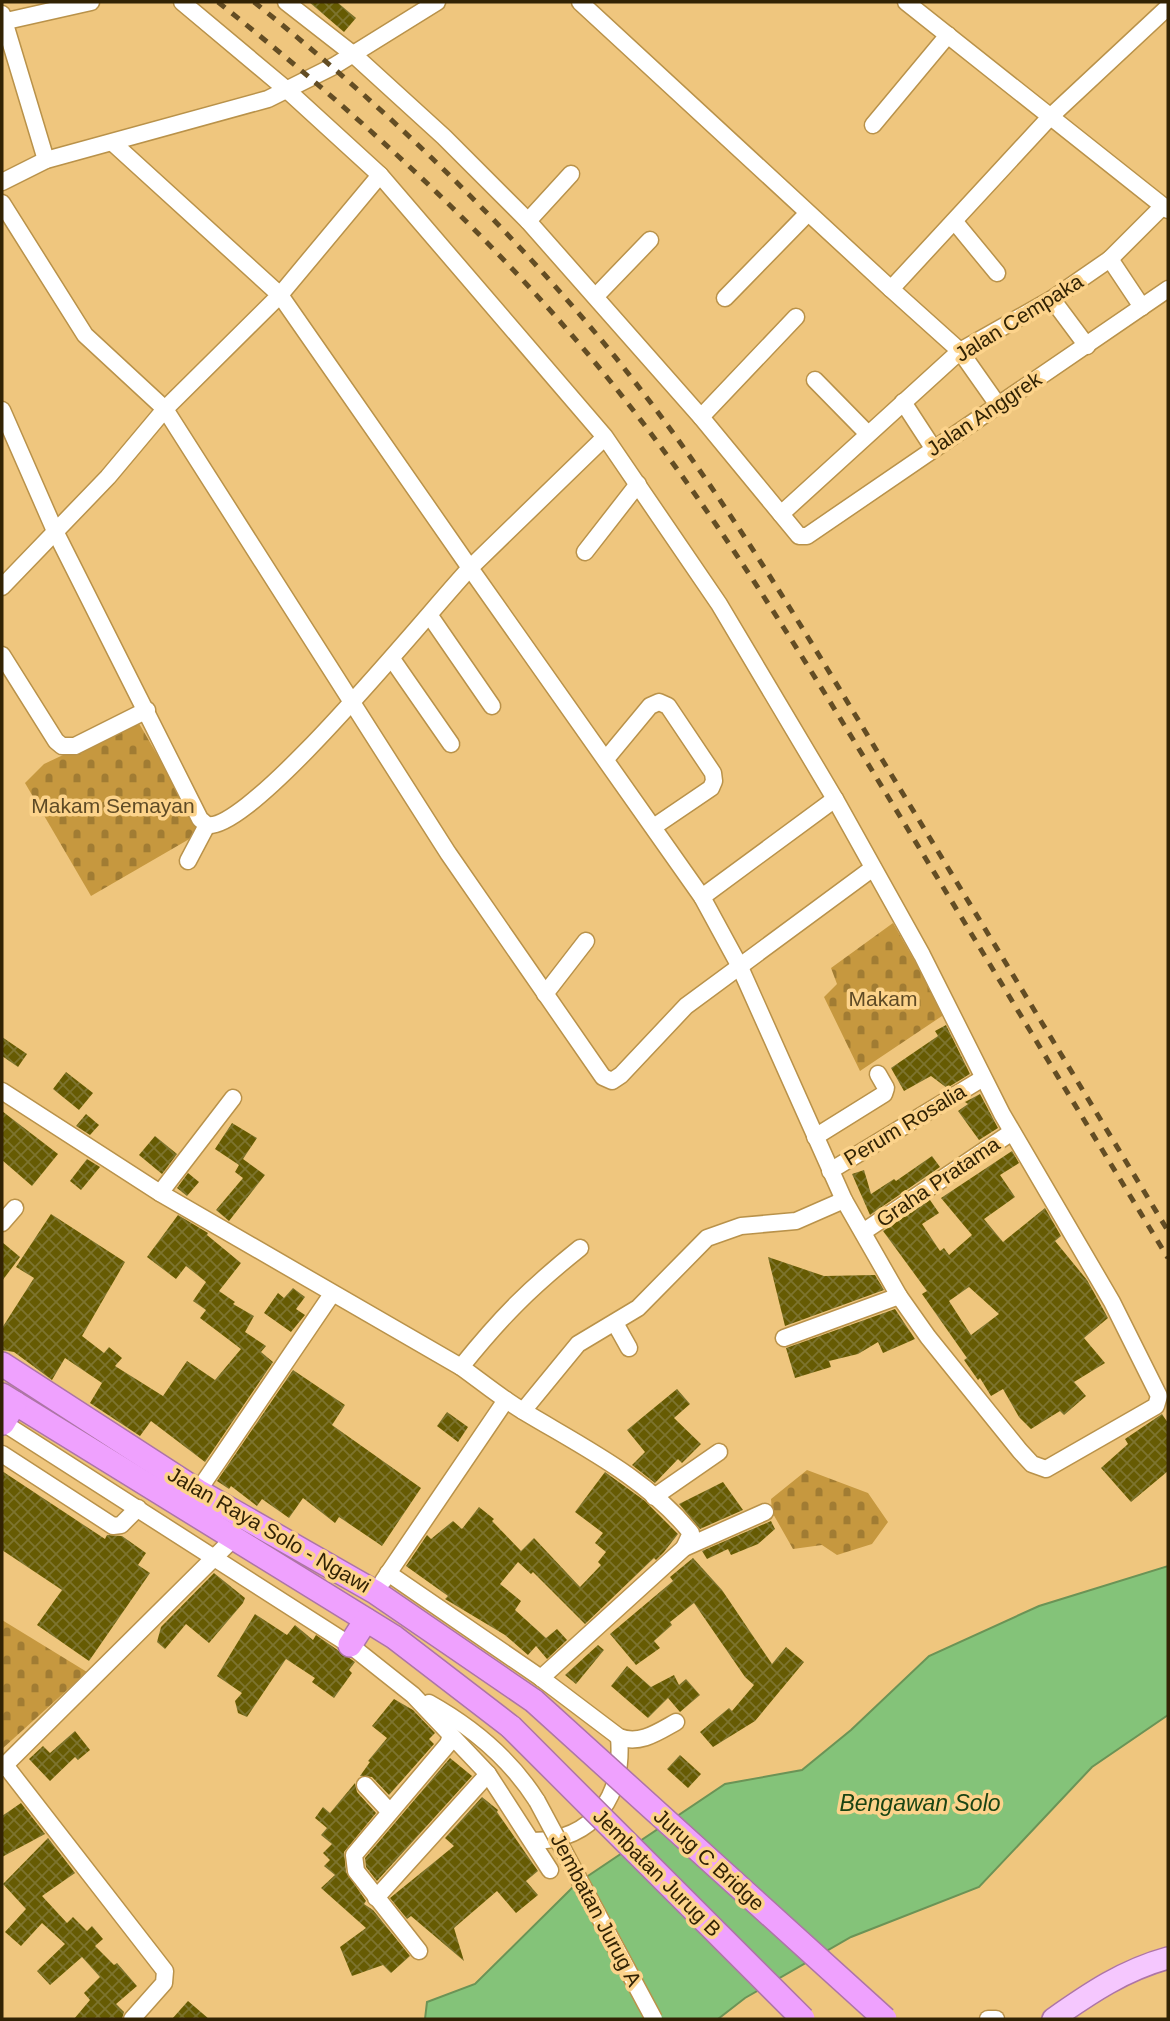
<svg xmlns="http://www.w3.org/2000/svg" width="1170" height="2021" font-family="Helvetica,sans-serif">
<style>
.cemetery{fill:url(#cemetery-stones)}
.water{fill:#84c379;stroke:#6b9356;stroke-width:2}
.building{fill:url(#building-cross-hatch);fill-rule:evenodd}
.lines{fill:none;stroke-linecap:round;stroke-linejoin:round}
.minor-casing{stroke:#b9924a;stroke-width:19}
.major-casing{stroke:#ad75a6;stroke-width:24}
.highway-casing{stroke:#ad75a6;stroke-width:26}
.minor{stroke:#fff;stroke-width:16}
.major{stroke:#f5c7fe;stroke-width:21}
.highway{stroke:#efa1fe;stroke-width:23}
.rail{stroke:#634d24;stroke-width:5;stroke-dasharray:9 9;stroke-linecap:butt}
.minor-bridge-casing{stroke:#b9924a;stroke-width:19;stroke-linecap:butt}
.highway-bridge-casing{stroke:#ad75a6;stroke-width:26;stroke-linecap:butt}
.minor-bridge{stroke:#fff;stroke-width:16}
.highway-bridge{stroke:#efa1fe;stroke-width:23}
.labels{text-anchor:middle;stroke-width:7;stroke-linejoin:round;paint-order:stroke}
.street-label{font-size:21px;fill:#322304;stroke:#fcd38b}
.park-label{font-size:21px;fill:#5e4a25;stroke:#fcd38b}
.water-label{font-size:23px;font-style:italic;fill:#1a4413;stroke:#fcd38b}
</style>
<defs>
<pattern id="cemetery-stones" width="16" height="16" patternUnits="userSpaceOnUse" patternTransform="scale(1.75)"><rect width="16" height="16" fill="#c6983f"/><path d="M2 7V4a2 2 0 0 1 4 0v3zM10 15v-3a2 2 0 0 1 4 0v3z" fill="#a17c33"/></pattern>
<pattern id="building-cross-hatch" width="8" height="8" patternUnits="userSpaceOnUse" patternTransform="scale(1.75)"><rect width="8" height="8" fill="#665b03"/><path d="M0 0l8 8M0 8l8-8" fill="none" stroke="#7d742f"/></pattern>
</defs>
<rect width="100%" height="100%" fill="#efc67e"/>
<g class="cemetery">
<path d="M137,720L193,816L199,828L198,834L91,896L25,783L44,764Z"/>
<path d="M893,923L945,1014L860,1071L824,997L837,984L831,968Z"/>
<path d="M807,1470L868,1493L888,1522L872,1544L837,1555L822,1545L793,1549L772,1512L771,1499Z"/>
<path d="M2,1620L87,1672L2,1749Z"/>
</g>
<path class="water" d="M1168,1566V1715L1092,1767L979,1887L851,1937L745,1998L718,2019H425L427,2002L475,1984L576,1884L725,1784L802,1770L851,1730L929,1656L1039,1606Z"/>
<g class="building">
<path d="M309,2H337L356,18L344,32Z"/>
<path d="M946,1025L970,1074L947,1088L931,1076L904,1091L891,1068L938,1036L935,1031Z"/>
<path d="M2,1037L27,1054L18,1067L2,1056Z"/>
<path d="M66,1072L93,1093L79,1110L53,1089Z"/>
<path d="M980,1094L998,1128L979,1140L958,1111L968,1104L965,1102Z"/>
<path d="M2,1111L58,1154L32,1186L2,1160Z"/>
<path d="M86,1114L99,1125L90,1135L76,1126Z"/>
<path d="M232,1123L257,1138L243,1159L265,1175L229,1221L216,1210L243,1178L235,1172L239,1165L215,1149Z"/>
<path d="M155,1136L177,1154L162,1174L139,1155Z"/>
<path d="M1012,1151L1019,1163L1000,1175L1015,1197L984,1219L1003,1242L1045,1208L1061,1236L1055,1241L1087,1280L1108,1318L1084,1338L1105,1363L1074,1382L1086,1396L1064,1415L1060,1411L1031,1429L1019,1417L1003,1389L991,1396L980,1378L978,1380L964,1360L967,1358L922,1294L927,1291L883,1231L930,1200L939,1213L922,1224L940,1251L944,1248L949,1255L972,1235L941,1198ZM969,1287L999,1314L971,1335L949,1301Z"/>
<path d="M932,1156L940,1167L870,1215L852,1174L864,1170L871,1194L894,1179L896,1181Z"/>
<path d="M87,1159L100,1167L81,1190L70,1181Z"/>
<path d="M188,1173L199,1182L187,1196L177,1188Z"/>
<path d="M51,1214L125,1262L82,1336L104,1353L109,1347L122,1358L115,1366L163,1396L187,1361L215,1380L241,1349L200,1318L206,1310L193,1301L206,1282L186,1266L176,1279L147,1257L178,1215L208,1233L207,1235L241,1263L219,1291L235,1302L233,1304L254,1316L245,1332L266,1346L261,1352L273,1362L205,1462L151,1421L140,1436L90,1403L102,1383L65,1358L52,1380L14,1352L2,1350V1328L34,1278L16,1267Z"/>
<path d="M2,1242L20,1257L2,1281Z"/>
<path d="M768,1257L824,1276L875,1275L884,1290L785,1326Z"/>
<path d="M293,1288L305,1297L296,1309L305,1315L291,1332L264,1313L278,1293L284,1298Z"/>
<path d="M895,1309L915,1339L883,1353L878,1342L858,1354L829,1361L831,1367L795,1378L786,1348Z"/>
<path d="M293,1370L345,1405L332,1425L421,1488L382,1546L339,1517L335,1523L303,1498L289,1518L262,1499L257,1506L231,1486L229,1489L217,1481Z"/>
<path d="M677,1389L690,1404L674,1418L701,1444L682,1463L678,1459L655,1483L632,1465L645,1452L627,1430Z"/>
<path d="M447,1412L468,1427L458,1442L437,1426Z"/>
<path d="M1162,1414L1168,1423V1471L1131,1502L1101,1468L1128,1444L1125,1439Z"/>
<path d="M2,1471L105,1539L107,1535L122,1536L146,1553L138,1565L150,1573L89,1661L37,1625L62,1590L2,1550Z"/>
<path d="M605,1472L645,1501L678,1534L664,1552L656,1560L654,1558L585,1624L533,1572L531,1574L518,1562L500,1584L521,1601L515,1610L546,1638L557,1629L567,1640L547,1659L536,1646L528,1655L505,1635L445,1599L448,1596L406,1566L427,1535L431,1539L453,1521L462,1529L479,1507L494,1519L492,1521L521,1551L534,1538L580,1587L601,1565L598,1562L606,1552L595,1543L603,1533L575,1512Z"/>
<path d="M723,1482L743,1510L700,1529L679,1504Z"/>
<path d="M771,1521L775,1529L758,1544L731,1555L728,1549L707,1559L702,1551Z"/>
<path d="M693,1558L722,1590L772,1664L786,1647L804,1662L755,1721L713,1747L700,1732L729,1708L732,1711L754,1685L745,1677L694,1603L670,1622L672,1625L654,1641L660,1648L636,1665L610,1634L673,1581L670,1577Z"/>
<path d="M214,1573L245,1598L243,1603L209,1643L186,1624L165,1649L157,1642L161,1627Z"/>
<path d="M255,1614L287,1635L295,1625L313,1640L316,1635L355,1662L349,1670L352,1673L334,1698L312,1682L315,1678L286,1659L247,1717L238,1713L235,1701L242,1693L217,1676Z"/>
<path d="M598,1645L604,1650L576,1684L565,1675Z"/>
<path d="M627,1666L651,1687L674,1675L679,1685L686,1679L700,1695L680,1712L668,1698L648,1718L611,1686Z"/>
<path d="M394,1699L413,1710L435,1733L429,1739L434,1744L389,1795L372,1777L360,1776L370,1762L368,1761L387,1738L372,1726Z"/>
<path d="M75,1731L90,1750L78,1760L75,1757L50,1781L29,1759L43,1746L50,1753Z"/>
<path d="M680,1755L701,1774L688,1788L667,1769Z"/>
<path d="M450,1758L472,1776L377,1881L366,1867L365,1858Z"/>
<path d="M355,1783L357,1792L376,1813L344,1852L346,1872L366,1901L364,1904L373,1910L410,1956L391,1973L383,1965L352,1976L340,1947L366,1928L321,1888L335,1875L324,1866L330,1860L323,1853L332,1844L321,1835L327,1828L315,1818L323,1807L330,1813Z"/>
<path d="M482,1797L498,1810L497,1812L538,1871L526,1881L538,1895L516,1913L497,1891L454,1928L464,1961L411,1916L407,1919L390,1898L454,1846L445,1838Z"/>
<path d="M21,1803L45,1834L2,1857V1816Z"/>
<path d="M48,1838L75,1873L42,1896L67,1923L73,1917L87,1931L92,1926L103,1939L95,1946L114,1965L117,1963L137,1986L116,2004L124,2012L122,2019H74L90,2000L84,1993L100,1977L82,1957L50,1985L37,1971L65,1944L42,1923L21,1946L5,1932L26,1909L3,1884Z"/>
<path d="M188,2001L209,2019H172Z"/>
</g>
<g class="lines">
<g class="minor-casing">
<g id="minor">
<path d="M286,2L354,55L444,137L528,221L701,417L799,536H807L1168,289"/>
<path d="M580,2L891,289L1050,117L1168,7"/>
<path d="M906,2L1168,210"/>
<path d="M2,14L46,160"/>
<path d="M2,22L91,2"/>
<path d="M873,125L948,35"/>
<path d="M380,175L605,437L470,568L702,897L739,965L844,1200L899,1296L928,1337L1020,1451L1032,1464L1046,1469L1156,1406L1159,1396L1112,1302L1002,1114L922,955L835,799L719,604L605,437"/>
<path d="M2,182L46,160L268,99L334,66L437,2"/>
<path d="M2,203L85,335L165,409L448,853L603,1077L612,1081L621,1075L686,1006L873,868"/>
<path d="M528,221L571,174"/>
<path d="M955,222L997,273"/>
<path d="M1110,259L1142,307"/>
<path d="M891,289L960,351L998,405"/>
<path d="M596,296L650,240"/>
<path d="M725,298L807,214"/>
<path d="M1052,299L1087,346"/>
<path d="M815,380L868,434"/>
<path d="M903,402L933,448"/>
<path d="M2,410L55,531L200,819L207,825C251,833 432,608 470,568L280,295L380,175L287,90L182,2"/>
<path d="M701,417L796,317"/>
<path d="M781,514L960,351L1052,299L1110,259L1163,206"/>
<path d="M585,552L638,484"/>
<path d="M2,587L108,477L165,409L280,295L113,143"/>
<path d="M430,616L492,706"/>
<path d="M2,655L56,741L62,746H75L147,710"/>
<path d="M392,659L451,744"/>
<path d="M606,759L650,706L659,702L668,706L713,773L714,781L711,788L655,826"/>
<path d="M188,861L207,825"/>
<path d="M702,897L835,799"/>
<path d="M545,994L586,941"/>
<path d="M2,1091L160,1193L461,1367C482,1382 501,1398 523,1411C581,1446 647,1478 691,1533L684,1548"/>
<path d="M815,1137L884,1094L886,1088L878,1074"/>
<path d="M830,1171L980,1080"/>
<path d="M160,1193L233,1098"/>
<path d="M2,1223L15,1208"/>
<path d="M863,1232L1012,1132"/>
<path d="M615,1323L629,1348"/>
<path d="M784,1338L899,1296"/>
<path d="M461,1367C501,1317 530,1288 580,1248"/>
<path d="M523,1411L578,1344L638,1308L707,1238L741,1226L796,1221L844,1200"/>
<path d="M2,1422L350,1645L413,1695L488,1774L550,1870"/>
<path d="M2,1454L113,1526L121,1525L138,1508"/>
<path d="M198,1491L332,1294"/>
<path d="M654,1497L719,1452"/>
<path d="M388,1573L541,1678L619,1737C640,1745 658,1732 676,1722"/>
<path d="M383,1581L506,1400"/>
<path d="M541,1678L684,1548L765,1512"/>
<path d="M429,1703C472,1727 511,1760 537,1801"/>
<path d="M5,1765L165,1971L164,1983L132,2019"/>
<path d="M2,1768L234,1538"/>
<path d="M365,1785L390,1812"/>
<path d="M533,1841C595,1840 624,1795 619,1737"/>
<path d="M376,1898L488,1774"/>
<path d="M419,1951L356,1871L354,1855L448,1744L451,1735"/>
<path d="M988,2019H996"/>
</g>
</g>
<g class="major-casing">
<path id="major" d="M1053,2019C1090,1993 1124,1970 1168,1958"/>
</g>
<g class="highway-casing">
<g id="highway">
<path d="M2,1364L198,1491L375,1592L534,1701"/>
<path d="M2,1395L394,1637L511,1727"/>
<path d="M3,1423L15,1403"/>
<path d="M350,1645L366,1620"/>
</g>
</g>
<use href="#minor" class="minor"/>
<use href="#major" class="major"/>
<use href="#highway" class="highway"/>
<g class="rail">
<path d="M218,2C348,106 474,219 582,347C699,485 793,641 887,795C981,949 1074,1104 1168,1258"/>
<path d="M254,2C380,103 494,212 598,336C707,467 795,615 883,761C978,917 1073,1074 1168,1231"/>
</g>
<g class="minor-bridge-casing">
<path id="minor-bridge" d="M537,1801L654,2019"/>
</g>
<g class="highway-bridge-casing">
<g id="highway-bridge">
<path d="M534,1701L885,2019"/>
<path d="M511,1727L803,2019"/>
</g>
</g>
<use href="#minor-bridge" class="minor-bridge"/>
<use href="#highway-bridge" class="highway-bridge"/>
</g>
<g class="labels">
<g class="street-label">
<text transform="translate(1019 318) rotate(-32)" y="7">Jalan Cempaka</text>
<text transform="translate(984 414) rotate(-34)" y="7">Jalan Anggrek</text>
<text transform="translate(905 1125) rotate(-31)" y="7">Perum Rosalia</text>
<text transform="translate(938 1182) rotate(-34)" y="7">Graha Pratama</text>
<text transform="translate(269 1530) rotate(30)" y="7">Jalan Raya Solo - Ngawi</text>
<text transform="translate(709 1860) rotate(42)" y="7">Jurug C Bridge</text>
<text transform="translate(657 1873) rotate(45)" y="7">Jembatan Jurug B</text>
<text transform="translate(596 1910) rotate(62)" y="7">Jembatan Jurug A</text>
</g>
<g class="park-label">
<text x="113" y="813">Makam Semayan</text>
<text x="883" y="1006">Makam</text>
</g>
<g class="water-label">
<text x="920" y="1811">Bengawan Solo</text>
</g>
</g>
<rect width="1170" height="2021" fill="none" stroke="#322304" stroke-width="7"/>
</svg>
